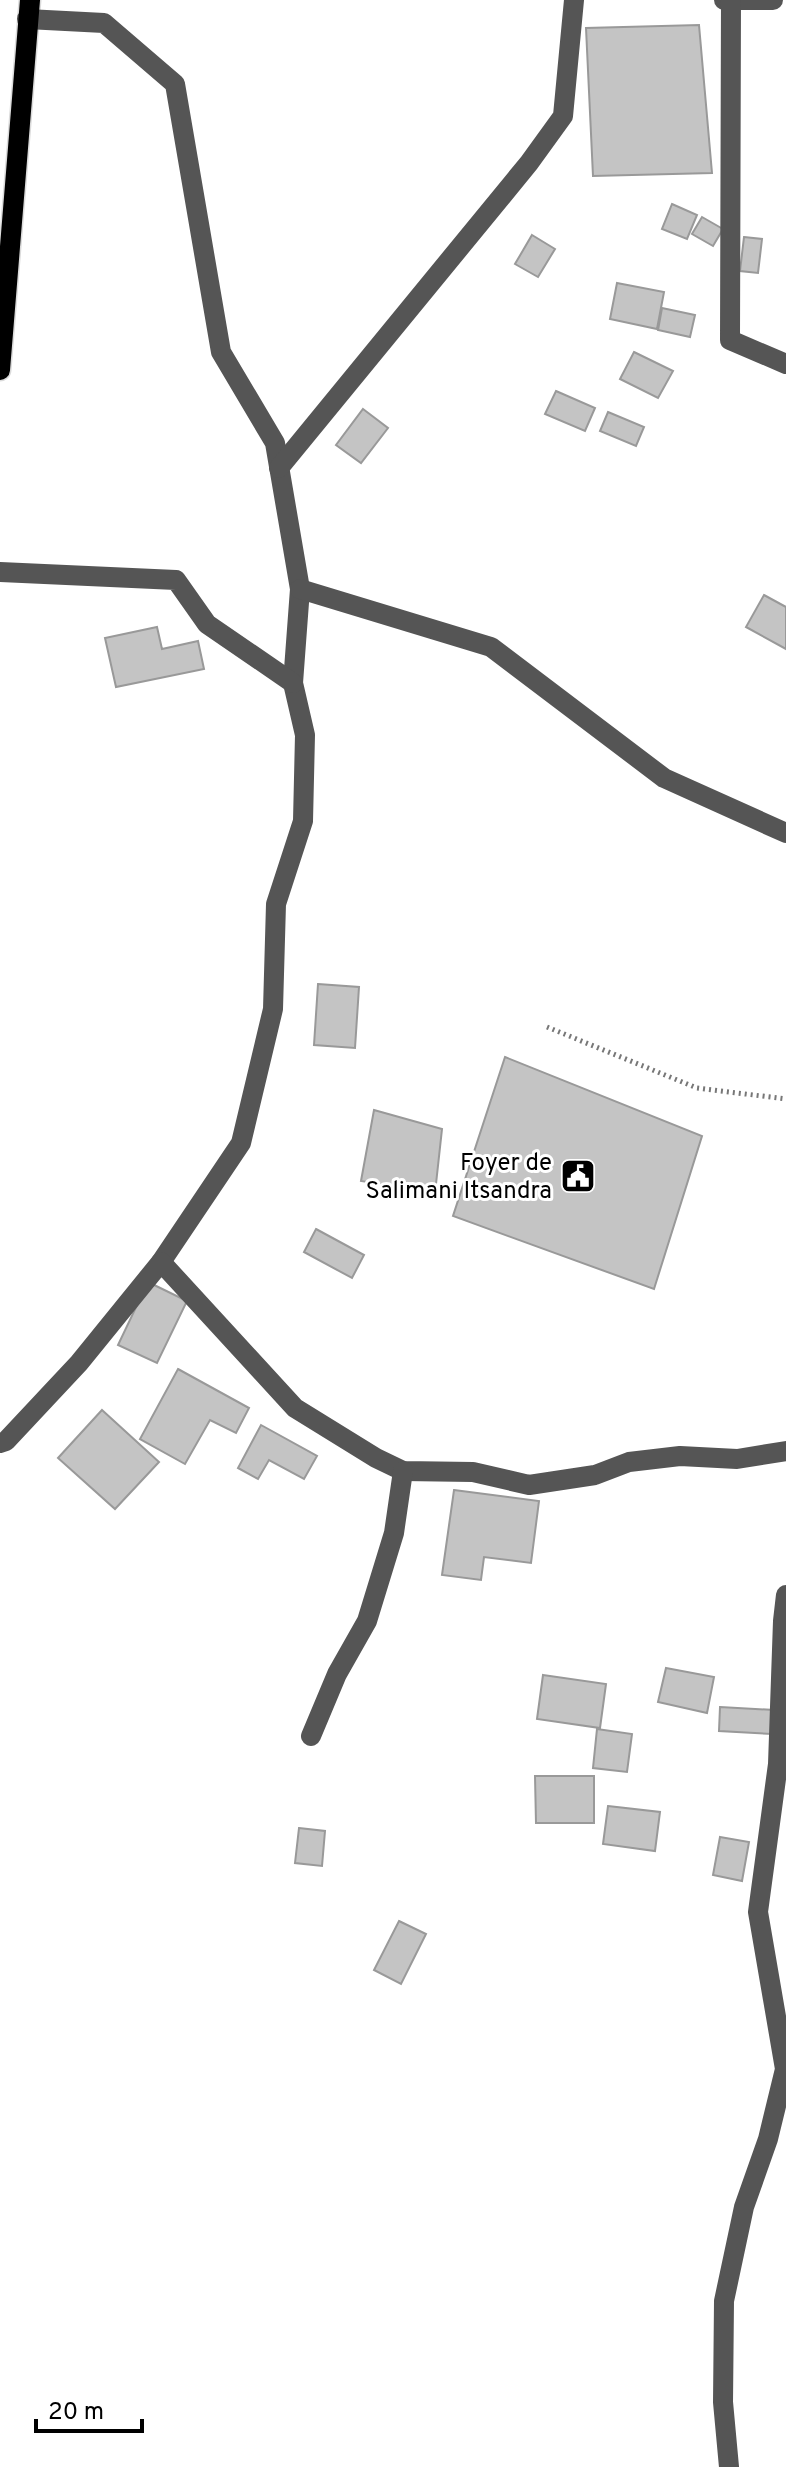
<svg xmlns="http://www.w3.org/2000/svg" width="786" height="2467" font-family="Overpass,sans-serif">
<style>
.building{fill:#c4c4c4;stroke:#999;stroke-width:2}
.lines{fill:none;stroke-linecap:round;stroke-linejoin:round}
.major-casing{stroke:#dbdbdb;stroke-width:23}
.path{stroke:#777;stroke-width:5;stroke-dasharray:2 4;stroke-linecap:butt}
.minor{stroke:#555;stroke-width:20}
.major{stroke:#000;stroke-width:20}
.labels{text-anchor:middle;stroke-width:6;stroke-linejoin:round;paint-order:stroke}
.poi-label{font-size:24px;fill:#000;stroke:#fff;text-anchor:end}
</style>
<rect width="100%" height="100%" fill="#fff"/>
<g class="building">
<path d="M699,25L712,173L593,176L586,28Z"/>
<path d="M672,204L697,215L687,239L662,229Z"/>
<path d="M702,217L723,229L713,246L692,234Z"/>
<path d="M532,235L555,249L538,277L515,264Z"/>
<path d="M744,237L762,239L758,273L740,271Z"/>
<path d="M617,283L664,292L657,329L610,319Z"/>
<path d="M662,308L695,315L690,337L658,330Z"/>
<path d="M634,352L673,371L658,398L620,379Z"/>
<path d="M556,391L595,408L585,431L545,414Z"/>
<path d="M363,409L388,428L361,463L336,445Z"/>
<path d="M608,412L644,427L636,446L600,431Z"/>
<path d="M764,595L786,607V649L746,627Z"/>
<path d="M157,627L162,649L198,641L204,669L116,687L105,638Z"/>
<path d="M318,984L359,987L355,1048L314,1045Z"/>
<path d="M505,1057L702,1136L654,1289L453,1216Z"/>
<path d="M374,1110L442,1129L435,1193L361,1181Z"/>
<path d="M316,1229L364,1255L352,1278L304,1252Z"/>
<path d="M148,1282L187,1301L157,1363L118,1345Z"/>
<path d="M178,1369L249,1408L236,1433L210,1420L185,1464L140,1439Z"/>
<path d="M102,1410L159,1462L115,1509L58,1458Z"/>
<path d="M261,1425L317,1456L304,1479L269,1460L258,1479L238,1468Z"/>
<path d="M454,1490L539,1501L531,1563L484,1557L481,1580L442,1575Z"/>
<path d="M666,1668L714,1677L707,1713L658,1702Z"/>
<path d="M543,1675L606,1684L600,1728L537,1719Z"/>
<path d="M720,1707L774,1710L772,1734L719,1731Z"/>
<path d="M597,1729L632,1734L627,1772L593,1768Z"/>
<path d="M535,1776H594V1823H536Z"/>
<path d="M608,1806L660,1812L655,1851L603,1844Z"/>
<path d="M299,1828L325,1831L322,1866L295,1863Z"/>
<path d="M720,1837L749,1842L742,1881L713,1875Z"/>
<path d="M399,1921L426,1934L401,1984L374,1970Z"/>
</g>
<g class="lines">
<g class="major-casing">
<path id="major" d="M0,370L30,0"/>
</g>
<path class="path" d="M547,1027L697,1088L786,1099"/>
<g class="minor">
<path d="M724,0H773"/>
<path d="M731,0L730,340L786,364"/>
<path d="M27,19L104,23L175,84L221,352L275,443L300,589L293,683L305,735L303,821L276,904L273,1009L241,1143L161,1262"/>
<path d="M279,468L529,163L563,116L574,0"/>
<path d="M0,572L176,580L207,624L293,683"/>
<path d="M300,589L491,647L664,778L786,833"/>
<path d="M0,1443L6,1441L79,1363L161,1262L295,1408L376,1458L403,1471L473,1472L529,1485L595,1475L629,1462L680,1456L737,1459L786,1451"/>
<path d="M311,1736L337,1674L367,1621L394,1533L403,1471"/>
<path d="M729,2467L723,2402L724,2301L744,2207L768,2139L785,2069L758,1912L778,1764L783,1621L786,1595"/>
</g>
<use href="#major" class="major"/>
</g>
<defs>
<g id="civic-square" transform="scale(1.8)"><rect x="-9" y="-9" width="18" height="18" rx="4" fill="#000" stroke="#fff"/><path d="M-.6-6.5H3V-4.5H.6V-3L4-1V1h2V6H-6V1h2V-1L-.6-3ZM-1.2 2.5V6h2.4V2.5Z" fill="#fff"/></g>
</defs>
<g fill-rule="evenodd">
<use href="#civic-square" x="578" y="1176"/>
</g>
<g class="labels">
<g class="poi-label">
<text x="552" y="1170">Foyer de<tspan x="552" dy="28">Salimani Itsandra</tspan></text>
</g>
</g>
<path d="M36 2419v12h106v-12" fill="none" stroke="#000000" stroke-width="4"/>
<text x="48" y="2419" font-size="24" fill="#000000" stroke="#ffffff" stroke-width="6" paint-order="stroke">20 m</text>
</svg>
